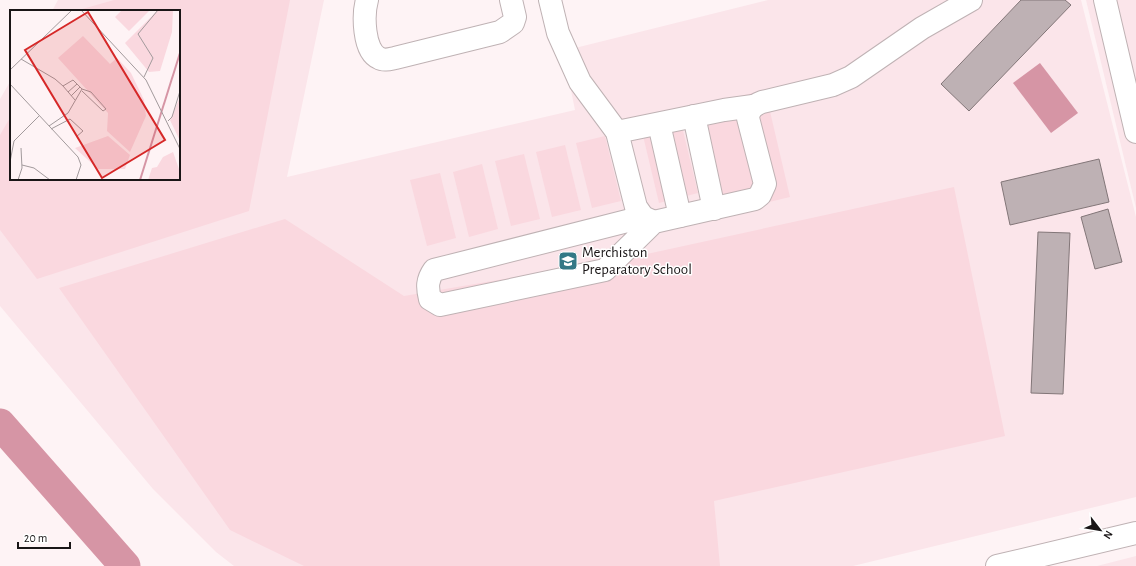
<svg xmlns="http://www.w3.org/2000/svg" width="1136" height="566" font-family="'Alegreya Sans',sans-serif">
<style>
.built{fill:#fbe5ea}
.green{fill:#fad8df}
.water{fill:#d695a5}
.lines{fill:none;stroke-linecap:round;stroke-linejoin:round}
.river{stroke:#d695a5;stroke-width:31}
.building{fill:#beb1b4;stroke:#827678}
.minor-casing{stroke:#bfb2b4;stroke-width:24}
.major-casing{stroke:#bfb2b4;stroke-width:24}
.minor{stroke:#fff;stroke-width:22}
.major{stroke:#fff;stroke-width:22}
.labels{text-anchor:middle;stroke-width:3;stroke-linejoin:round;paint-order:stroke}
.poi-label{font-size:15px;fill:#191516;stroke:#fff;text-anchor:start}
.inset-river{fill:none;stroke:#d695a5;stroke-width:2}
.inset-road{fill:none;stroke:#a29a9c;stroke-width:1}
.view{fill:#d62828;fill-opacity:0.15;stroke:#d62828;stroke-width:2}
.inset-edge{fill:none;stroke:#191516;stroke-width:2}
</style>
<rect width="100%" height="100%" fill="#fef3f5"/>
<g class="built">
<path d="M58,0H324L287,177L575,110L563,51L768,0H1081L1136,217V497L853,566H234L216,552L153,489L0,306V99L11,80V179H179V11H52Z"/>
<path d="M1086,0H1136V208Z"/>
<path d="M1136,556V566H1097Z"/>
</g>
<g class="green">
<path d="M114,0H290L249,211L37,279L0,230V135L11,116V179H179V11H75Z"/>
<path d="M765,90L790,197L708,217L682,110Z"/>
<path d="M679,114L698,193L659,203L640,123Z"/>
<path d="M605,136L621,201L592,208L576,143Z"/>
<path d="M565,145L581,210L552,217L536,152Z"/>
<path d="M524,154L540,219L511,226L495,161Z"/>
<path d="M482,164L498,229L469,237L453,172Z"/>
<path d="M440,173L456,238L427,246L410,180Z"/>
<path d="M954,187L1005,436L714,501L720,566H304L230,530L59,288L285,219L404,296L633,257Z"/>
</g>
<path class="water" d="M1040,63L1078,113L1051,133L1013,83Z"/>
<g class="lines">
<path class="river" d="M0,424L125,566"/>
</g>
<g class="building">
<path d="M1021,0H1065L1071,5L969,111L941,84Z"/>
<path d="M1099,159L1109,202L1010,225L1001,182Z"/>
<path d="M1108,209L1122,262L1095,269L1081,217Z"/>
<path d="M1038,232L1070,233L1063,394L1031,393Z"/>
</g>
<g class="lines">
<g class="minor-casing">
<g id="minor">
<path d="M367,0C363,14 363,51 379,58C384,61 390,59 395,58L500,32L513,23L515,17L511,0"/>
<path d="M550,0L558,33L580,82L617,132L636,207L643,217L654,222"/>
<path d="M1105,0L1136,132"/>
<path d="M694,116L714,209"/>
<path d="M659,124L680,216"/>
<path d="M617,132L724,110L753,106"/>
<path d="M643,217L434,270C427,280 427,287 430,299L440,305L605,270L654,222L755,199L760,195L765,184L748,118C749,109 754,105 762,102L833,85L851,77L922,28L971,0"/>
</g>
</g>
<g class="major-casing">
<path id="major" d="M997,566L1136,533"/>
</g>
<use href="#minor" class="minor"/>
<use href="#major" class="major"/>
</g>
<defs>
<g id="school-square" transform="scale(1)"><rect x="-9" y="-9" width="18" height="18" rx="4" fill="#337886" stroke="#fff"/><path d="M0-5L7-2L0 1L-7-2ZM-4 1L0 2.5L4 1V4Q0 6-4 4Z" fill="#fff"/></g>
</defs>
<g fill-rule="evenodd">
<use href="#school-square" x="568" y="261"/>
</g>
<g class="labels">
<g class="poi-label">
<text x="582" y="257">Merchiston<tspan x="582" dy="17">Preparatory School</tspan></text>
</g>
</g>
<g transform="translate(10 10)">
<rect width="170" height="170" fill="#fef3f5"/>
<path d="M112,0H140L119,21L105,7ZM148,0H163L162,22L150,61L139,62L115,33ZM73,26L100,54L107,48L121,63L134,90L136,106L120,142L97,121L98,103L48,48ZM170,87V131L160,110ZM98,126L120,145L115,159H88L65,138ZM163,142L170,162V170H138L142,158L147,157L153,147Z" fill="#fad8df"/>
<path class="inset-river" d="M130,170L170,43"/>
<path class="inset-road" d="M71,0L136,70L170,139M11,49L45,69L53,76L63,70L72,79L81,82L96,99L93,101L72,81M0,60L62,0M134,67L143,48L128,24L148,0M0,74L68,147L71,155L66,170M53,76L65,90M58,82L67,74M61,86L70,77M158,111L162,107L170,81M39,116L58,103L72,79M41,119L60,109L73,121L66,127M0,152L4,131L29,106M12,155L24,158L40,170M8,170L12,158L11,138"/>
<path class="view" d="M78,2L155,130L92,168L15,40Z"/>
<rect width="170" height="170" class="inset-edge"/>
</g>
<g transform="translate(1100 530) rotate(121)" stroke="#ffffff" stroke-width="3" paint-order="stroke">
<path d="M0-3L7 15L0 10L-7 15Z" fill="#191516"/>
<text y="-6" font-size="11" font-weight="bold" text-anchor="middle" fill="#191516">N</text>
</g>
<path d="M18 542v6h52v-6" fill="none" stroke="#191516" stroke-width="2"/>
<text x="24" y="542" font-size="12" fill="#191516" stroke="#ffffff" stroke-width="3" paint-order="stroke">20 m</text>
</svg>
